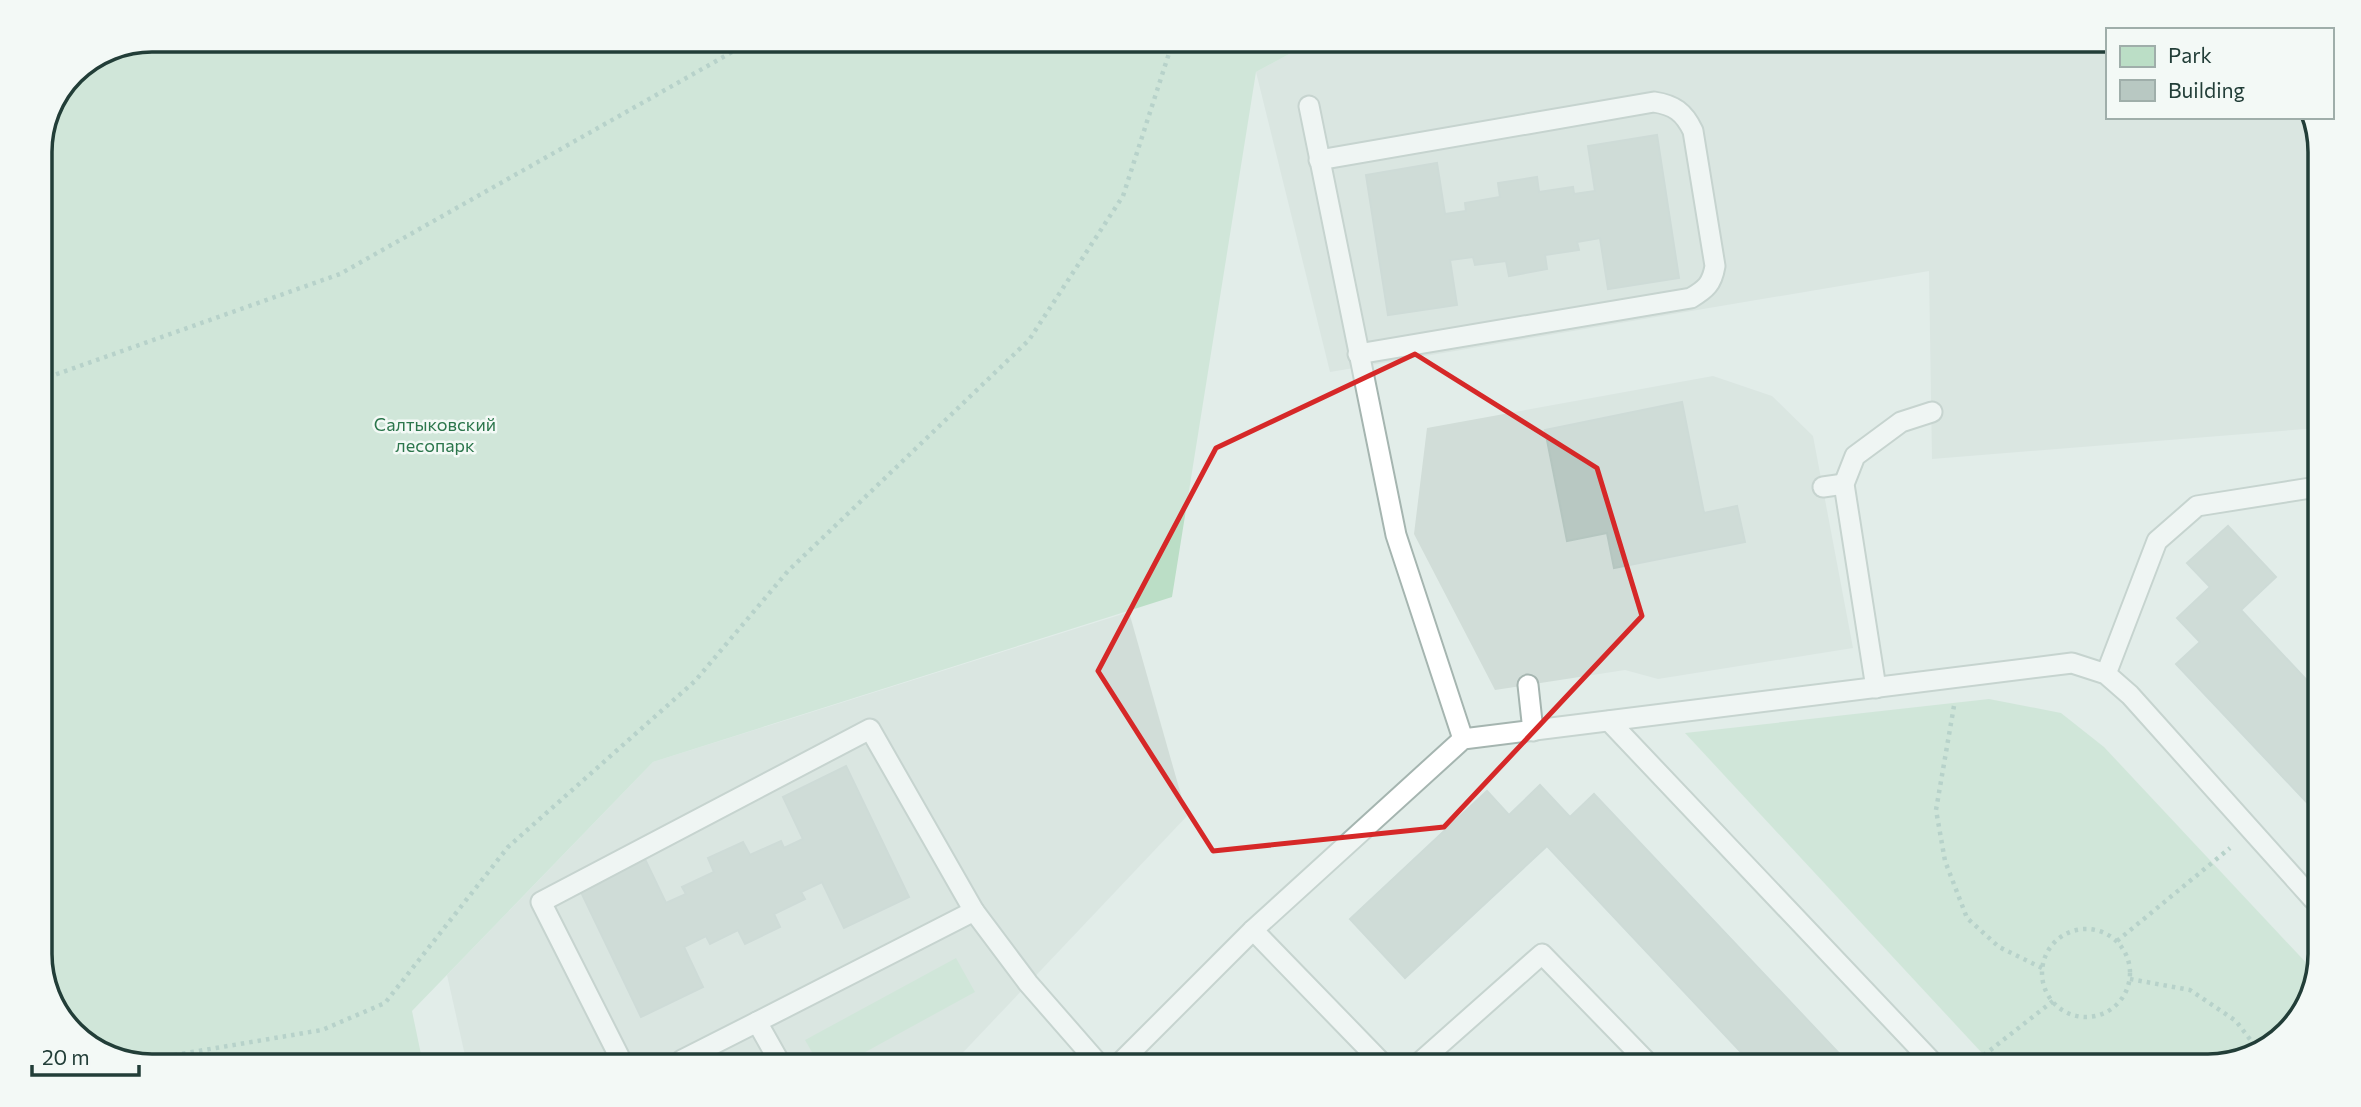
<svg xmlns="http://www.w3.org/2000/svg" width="2361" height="1107" font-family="Commissioner,sans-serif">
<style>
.built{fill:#d1ddd8}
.green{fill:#bbdec6}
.building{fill:#b8c8c2;stroke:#b5c6c0;stroke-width:2}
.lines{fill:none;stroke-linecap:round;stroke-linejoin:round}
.lane-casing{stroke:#a5b5b0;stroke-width:23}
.path{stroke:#83b1a4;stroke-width:4.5;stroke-dasharray:3.5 5;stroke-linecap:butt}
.lane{stroke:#fff;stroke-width:19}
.marked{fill:none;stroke:#d62828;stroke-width:5;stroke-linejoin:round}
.labels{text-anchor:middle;stroke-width:5;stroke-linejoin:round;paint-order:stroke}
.park-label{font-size:18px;fill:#2c764c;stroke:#f3f9f6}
.rim{fill:none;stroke:#223e38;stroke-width:3.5}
</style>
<rect width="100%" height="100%" fill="#e2ede9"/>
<g class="built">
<path d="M1306,45L2107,48V117H2311L2321,146L2318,428L1932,459L1929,271L1330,372L1256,72Z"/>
<path d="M1713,376L1772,396L1813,436L1853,648L1658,679L1625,670L1495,690L1414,534L1427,428Z"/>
<path d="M1129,612L1187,816L954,1062L466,1060L447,975L653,762Z"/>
</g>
<g class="green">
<path d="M153,40L1306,45L1256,72L1172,597L653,762L412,1011L422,1059L109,1058L63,1022L41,962L40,146L73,73Z"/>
<path d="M1989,699L2061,713L2104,747L2312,969V998L2271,1048L2209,1067L1994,1066L1685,733Z"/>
<path d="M956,958L975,992L849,1061H817L805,1040Z"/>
</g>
<g class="building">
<path d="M1657,135L1679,278L1608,289L1600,238L1577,242L1579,250L1545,255L1547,269L1509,276L1506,261L1475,265L1473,257L1450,260L1457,305L1388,315L1366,175L1437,163L1445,214L1466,211L1465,203L1500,197L1498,183L1537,177L1539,192L1573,187L1574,194L1595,191L1588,146Z"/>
<path d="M1682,402L1704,513L1737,506L1745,542L1614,568L1607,533L1567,541L1545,430Z"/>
<path d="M2228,526L2276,577L2241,610L2315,689L2314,810L2176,664L2200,642L2177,618L2210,587L2187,563Z"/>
<path d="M846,766L909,897L844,928L822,882L801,892L805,899L774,914L780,927L745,944L738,930L710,944L706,936L684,947L703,987L641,1017L579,888L644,857L666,903L686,894L682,887L714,872L708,858L743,842L750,855L781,841L784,848L803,839L783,797Z"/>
<path d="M1540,785L1570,817L1594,794L1850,1065H1753L1547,846L1405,978L1350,919L1487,791L1509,815Z"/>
</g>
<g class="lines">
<g class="lane-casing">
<g id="lane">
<path d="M1309,106L1396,535L1463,739"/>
<path d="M1319,160L1654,102C1674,105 1684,112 1693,131L1715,266C1712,284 1706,289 1691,298L1358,354"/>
<path d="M1823,487L1844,484"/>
<path d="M2106,674L2157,541L2197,506L2317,487"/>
<path d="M1528,685L1533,731"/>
<path d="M1876,688L1844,484L1855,456L1901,422L1932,412"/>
<path d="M1609,721L1936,1066"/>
<path d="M621,1060L541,902L870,729L974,911"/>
<path d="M682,1060L757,1022"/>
<path d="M779,1061L757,1022L974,911L1028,983L1097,1062"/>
<path d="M1121,1062L1253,930"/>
<path d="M1382,1063L1253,930L1463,739L2072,663L2106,674L2130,695L2313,899"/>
<path d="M1419,1063L1542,954L1649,1064"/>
</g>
</g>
<g class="path">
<path d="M40,380L340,274L748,43"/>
<path d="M1954,706L1936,810L1945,861L1967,918L1999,947L2042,968"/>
<circle cx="2086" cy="973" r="44"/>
<path d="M2117,941L2230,848"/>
<path d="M41,961L64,1023"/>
<path d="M2130,979L2190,990L2236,1021L2259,1051"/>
<path d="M157,1058L322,1030L385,1003L508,847L695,681L788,571L1029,340L1123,196L1172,44"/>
<path d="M1970,1066L2053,1001"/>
</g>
<use href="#lane" class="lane"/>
</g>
<path d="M0 0H2361V1107H0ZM1415,354L1597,468L1642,616L1444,827L1213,851L1098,671L1216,448Z" fill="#e2ede9" fill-opacity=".55" fill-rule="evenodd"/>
<path class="marked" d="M1415,354L1597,468L1642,616L1444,827L1213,851L1098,671L1216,448Z"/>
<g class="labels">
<g class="park-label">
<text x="435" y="431">Салтыковский<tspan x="435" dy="21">лесопарк</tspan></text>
</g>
</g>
<path d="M0 0H2361V1107H0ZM152 52H2208A100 100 0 0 1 2308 152V954A100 100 0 0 1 2208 1054H152A100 100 0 0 1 52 954V152A100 100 0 0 1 152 52Z" fill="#f3f9f6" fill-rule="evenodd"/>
<path class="rim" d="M152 52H2208A100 100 0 0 1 2308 152V954A100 100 0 0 1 2208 1054H152A100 100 0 0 1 52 954V152A100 100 0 0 1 152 52Z"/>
<rect x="2106" y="28" width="228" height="91" fill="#f3f9f6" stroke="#9faeaa" stroke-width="2"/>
<rect x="2120" y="46" width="35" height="21" fill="#bbdec6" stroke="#9faeaa" stroke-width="2"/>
<text x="2168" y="63" font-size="21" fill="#223e38">Park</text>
<rect x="2120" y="80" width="35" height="21" fill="#b8c8c2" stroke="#9faeaa" stroke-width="2"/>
<text x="2168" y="98" font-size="21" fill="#223e38">Building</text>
<path d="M32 1065v10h107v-10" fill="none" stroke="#223e38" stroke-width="3.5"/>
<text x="42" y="1065" font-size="21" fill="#223e38" stroke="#f3f9f6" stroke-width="5" paint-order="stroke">20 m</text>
</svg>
